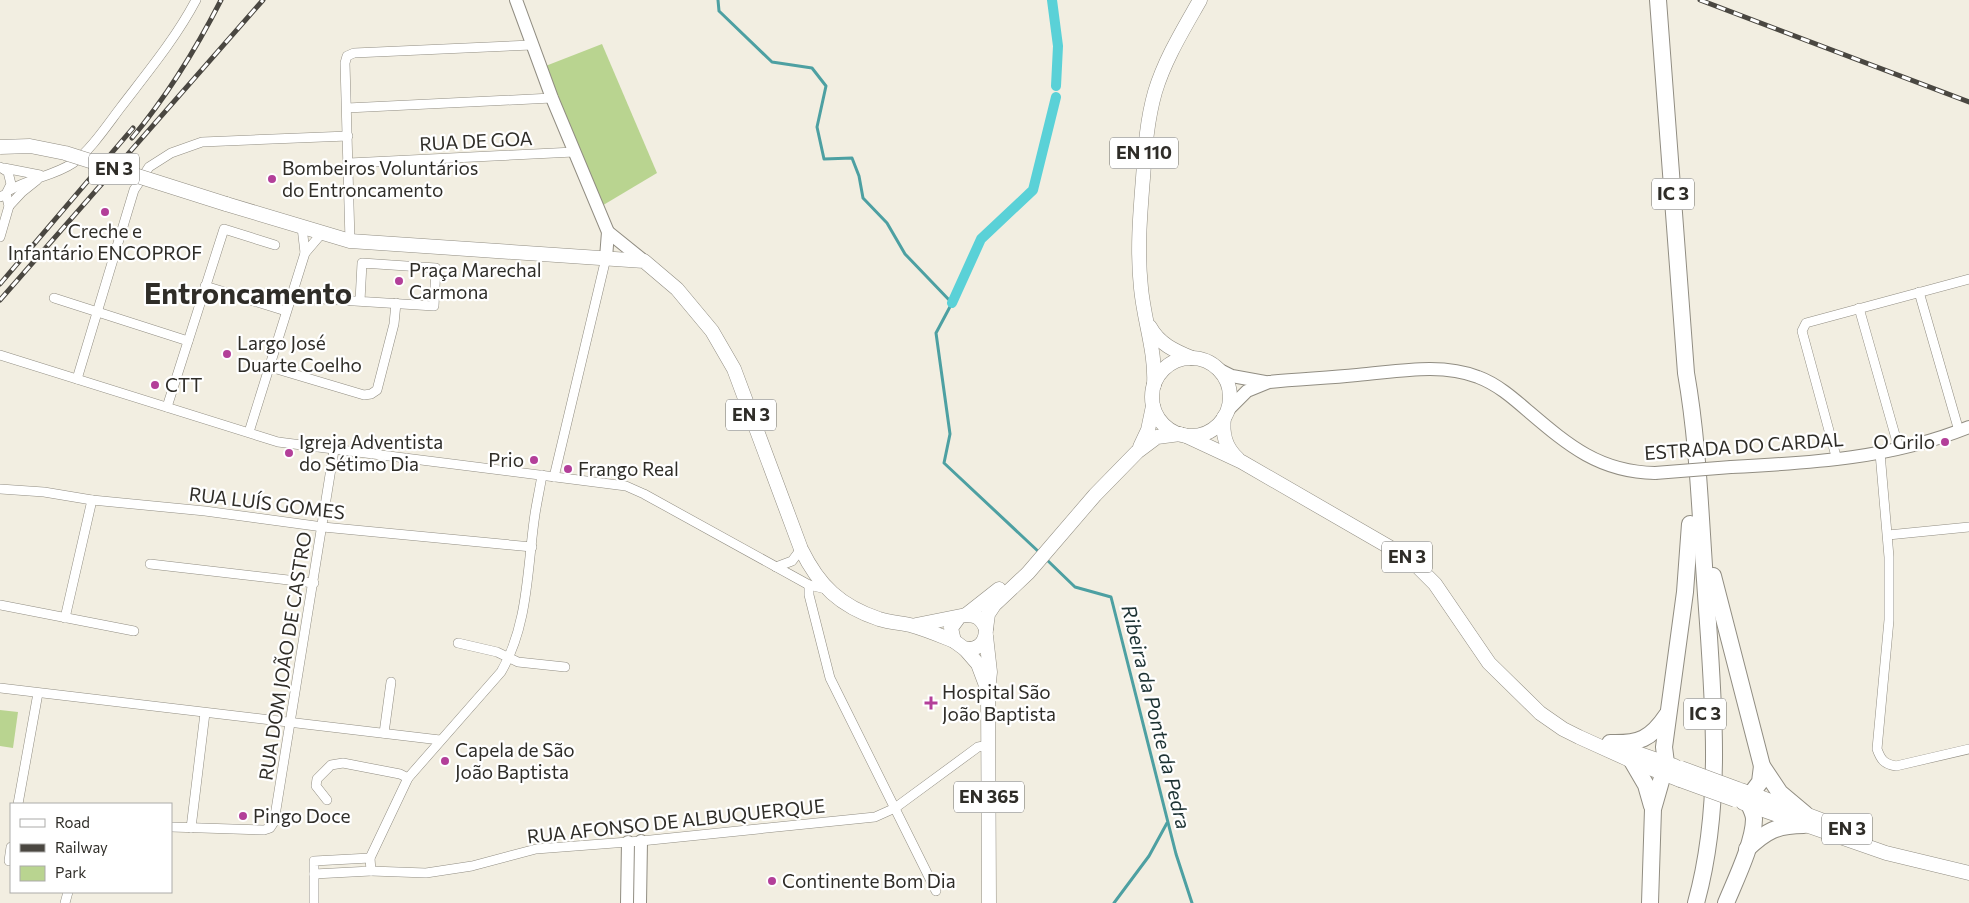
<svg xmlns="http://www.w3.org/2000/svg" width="1969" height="903" font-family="Commissioner,sans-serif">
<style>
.green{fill:#b9d490}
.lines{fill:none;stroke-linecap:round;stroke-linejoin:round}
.stream{stroke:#4da0a2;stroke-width:3}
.canal{stroke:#5ad1d7;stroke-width:10}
.street-casing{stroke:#918d82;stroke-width:10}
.secondary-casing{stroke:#918d82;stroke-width:14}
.primary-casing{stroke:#918d82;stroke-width:15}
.highway-casing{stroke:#918d82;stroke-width:18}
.street{stroke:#fff;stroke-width:9}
.secondary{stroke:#fff;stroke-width:12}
.primary{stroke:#fff;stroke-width:14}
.highway{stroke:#fff;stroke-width:16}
.rail-casing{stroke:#4a4741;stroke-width:5}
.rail{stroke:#fff;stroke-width:3;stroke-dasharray:9;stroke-linecap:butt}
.secondary-bridge-casing{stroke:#918d82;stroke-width:14;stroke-linecap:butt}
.primary-bridge-casing{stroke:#918d82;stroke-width:15;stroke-linecap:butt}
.secondary-bridge{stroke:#fff;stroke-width:12}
.primary-bridge{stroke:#fff;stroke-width:14}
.poi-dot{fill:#b33f99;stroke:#fff;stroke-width:2}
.labels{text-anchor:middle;stroke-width:4.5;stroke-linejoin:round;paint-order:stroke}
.shield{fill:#fff;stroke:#6d6c68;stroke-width:1}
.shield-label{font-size:18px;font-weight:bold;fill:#2f2d28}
.street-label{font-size:19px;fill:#2f2d28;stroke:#fff}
.poi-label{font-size:19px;fill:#2f2d28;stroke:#fff;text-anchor:start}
.water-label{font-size:20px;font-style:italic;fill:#1e3334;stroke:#fff}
.town-label{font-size:29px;font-weight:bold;fill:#2f2d28;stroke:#fff}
</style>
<rect width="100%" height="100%" fill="#f2eee1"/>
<g class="green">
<path d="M602,44L657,173L600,207L543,67Z"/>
<path d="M0,710L18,712L13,748L0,746Z"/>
</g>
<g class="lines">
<g class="stream">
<path d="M718,0L719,11L772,62L812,68L826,86L817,127L824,159L852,158L859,176L863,198L887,223L905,254L952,303L936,333L950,434L944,463L1040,553"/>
<path d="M1046,559L1075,587L1111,597L1176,854L1192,903"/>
<path d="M1114,903L1149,856L1167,823"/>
</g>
<g class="canal">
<path d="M1052,0L1058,46L1056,86"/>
<path d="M952,303L981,239L1033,190L1056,97"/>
</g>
<g class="street-casing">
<g id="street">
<path d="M347,108L552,98"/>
<path d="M349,163L574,152"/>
<path d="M0,167L8,172L11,184L6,194L0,197"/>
<path d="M4,168L40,175"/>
<path d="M10,190C30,178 54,176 73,163C90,151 108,124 121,107C147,73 176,38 196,0"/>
<path d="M9,206L22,192L37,180"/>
<path d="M302,227L305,253"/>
<path d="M0,237L9,206L6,194"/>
<path d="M350,241L345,63L347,56L354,53L532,45"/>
<path d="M205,286L286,311"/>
<path d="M1919,292L1959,431"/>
<path d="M291,297L434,306L436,268L362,263L360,301"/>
<path d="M54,298L188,341"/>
<path d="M1859,308L1899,449"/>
<path d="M0,355L278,442L626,486L644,494L809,585L826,589"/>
<path d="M270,367L364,395L371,394L377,390L394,324L396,303"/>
<path d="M77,379L134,190L149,167L171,153L202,142L348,136"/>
<path d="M167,407L224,229L275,245"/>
<path d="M249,432L305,253L322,233"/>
<path d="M1880,453L1889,557V620L1877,749C1881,760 1884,764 1896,766L1969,749"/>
<path d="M1837,460L1802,331L1806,323L1969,279"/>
<path d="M554,477L606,258"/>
<path d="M0,489L44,492L92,500L205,511L323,527L532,547"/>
<path d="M1888,535L1969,527"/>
<path d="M150,564L314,583"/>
<path d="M776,567L792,561L801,549"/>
<path d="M809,585V595L830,678L936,891"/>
<path d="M0,605L134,631"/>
<path d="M65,618L92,500"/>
<path d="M458,643L497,652L518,662L565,667"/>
<path d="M0,688L440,740"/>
<path d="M384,733L391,682"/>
<path d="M327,800L316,786L317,779L331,765L343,763L400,774L408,778"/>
<path d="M18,804L38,693"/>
<path d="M171,827L264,830L270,828L274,822L334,450"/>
<path d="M191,828L205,713"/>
<path d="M9,861L11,847"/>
<path d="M371,871L426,873L472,866L536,849L641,841L875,817L895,808L978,747L989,745"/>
<path d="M314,874L371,871L370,858L408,778L501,672C529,624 527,567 535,514C537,501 540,488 542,475"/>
<path d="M65,903L68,892"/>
<path d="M314,903V861L370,858"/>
</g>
</g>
<g class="secondary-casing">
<g id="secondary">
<path d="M516,0L552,98L608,232L606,258"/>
<path d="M608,232L644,261"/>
<path d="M1218,369L1232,376L1265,382"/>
<path d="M1228,410L1247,391L1269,382C1298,379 1328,378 1357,375C1395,372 1440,362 1478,377C1497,384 1513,398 1528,411C1568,445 1599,472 1655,473"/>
<path d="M1731,467C1812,463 1893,458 1969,427"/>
<path d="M627,903L628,842"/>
<path d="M640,903L641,841"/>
</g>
</g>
<g class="primary-casing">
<g id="primary">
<path d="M226,204L350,241L644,261L677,289L712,331L734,369L801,549C819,586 840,606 879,619C889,622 900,623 910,625C925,629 939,635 954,641"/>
<path d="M1150,327C1159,344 1175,351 1192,358"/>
<circle cx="1191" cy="397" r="39"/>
<path d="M1154,385C1156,352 1144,321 1141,288C1137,251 1140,215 1143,178C1145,149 1147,120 1155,92C1165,59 1183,30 1200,0"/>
<path d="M1224,417C1222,434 1225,447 1238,459"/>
<path d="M1184,435L1242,462L1410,559L1435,584L1489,663L1540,713L1563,729L1579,737L1632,761L1680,780"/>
<path d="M1140,447L1148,430L1153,406"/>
<path d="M966,615L999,589"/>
<path d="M916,625L966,615C977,615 982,619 986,629C986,643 978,650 965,649L954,641L951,628L959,617"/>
<path d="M986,629L988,614L994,605L1028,573L1095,495L1137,452L1157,437L1180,434"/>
<path d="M986,636L990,672L988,691L989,903"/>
<path d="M965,649L978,664L987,688"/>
<path d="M1617,746L1675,766"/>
<path d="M1741,790L1864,836"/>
<path d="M1743,803L1886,853L1969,873"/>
</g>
</g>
<g class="highway-casing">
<g id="highway">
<path d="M1658,0L1686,373C1698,441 1700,511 1705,580C1712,687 1725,798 1696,903"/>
<path d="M1713,576L1762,766L1780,793L1805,814"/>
<path d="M1610,743C1639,744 1651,739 1667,715"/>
<path d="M1632,761L1646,785L1652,806"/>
<path d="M1666,763L1664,747L1685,592L1690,524"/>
<path d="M1751,794L1760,782L1762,766"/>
<path d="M1747,849C1766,831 1777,825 1804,825"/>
<path d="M1650,903L1653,809L1663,774"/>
<path d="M1726,903C1735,881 1754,842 1754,819C1754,814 1751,809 1749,804"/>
</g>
</g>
<use href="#street" class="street"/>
<use href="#secondary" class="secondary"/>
<use href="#primary" class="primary"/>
<use href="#highway" class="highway"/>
<g class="rail-casing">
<g id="rail">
<path d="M1700,0L1969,102"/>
<path d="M132,138C167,96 196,49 221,0"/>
<path d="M0,284L133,128"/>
<path d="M0,300L263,0"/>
</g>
</g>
<use href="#rail" class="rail"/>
<g class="secondary-bridge-casing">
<path id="secondary-bridge" d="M1655,473L1731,467"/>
</g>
<g class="primary-bridge-casing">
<g id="primary-bridge">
<path d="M0,147L30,146L65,153L226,204"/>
<path d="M1681,768L1738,789"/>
<path d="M1680,780L1735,800"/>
</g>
</g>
<use href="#secondary-bridge" class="secondary-bridge"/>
<use href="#primary-bridge" class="primary-bridge"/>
</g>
<g class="poi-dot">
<circle cx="272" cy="179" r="5"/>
<circle cx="105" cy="212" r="5"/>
<circle cx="399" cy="281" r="5"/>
<circle cx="227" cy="354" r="5"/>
<circle cx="155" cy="385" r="5"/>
<circle cx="1945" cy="442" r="5"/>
<circle cx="289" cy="453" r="5"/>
<circle cx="534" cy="460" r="5"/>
<circle cx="568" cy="469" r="5"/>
<path d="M928.5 695.5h5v5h5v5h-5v5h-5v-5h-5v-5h5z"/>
<circle cx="445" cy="761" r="5"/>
<circle cx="243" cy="816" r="5"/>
<circle cx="772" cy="881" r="5"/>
</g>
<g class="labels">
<g class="shield">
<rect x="1110" y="137.5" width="68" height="31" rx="4"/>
<rect x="89" y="153.5" width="50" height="31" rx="4"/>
<rect x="1652" y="178.5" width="42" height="31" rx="4"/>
<rect x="726" y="399.5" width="50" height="31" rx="4"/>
<rect x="1382" y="541.5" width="50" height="31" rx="4"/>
<rect x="1684" y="698.5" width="42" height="31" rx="4"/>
<rect x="954" y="781.5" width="70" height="31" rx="4"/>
<rect x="1822" y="813.5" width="50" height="31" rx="4"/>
</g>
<g class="shield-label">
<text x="1144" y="159">EN 110</text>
<text x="114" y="175">EN 3</text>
<text x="1673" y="200">IC 3</text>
<text x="751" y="421">EN 3</text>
<text x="1407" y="563">EN 3</text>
<text x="1705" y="720">IC 3</text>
<text x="989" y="803">EN 365</text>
<text x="1847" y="835">EN 3</text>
</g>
<g class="street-label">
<text transform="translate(476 141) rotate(-3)" y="7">RUA DE GOA</text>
<text transform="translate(1744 446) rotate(-4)" y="7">ESTRADA DO CARDAL</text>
<text transform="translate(267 503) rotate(7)" y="7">RUA LUÍS GOMES</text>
<text transform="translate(285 656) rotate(-81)" y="7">RUA DOM JOÃO DE CASTRO</text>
<text transform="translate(676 821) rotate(-6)" y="7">RUA AFONSO DE ALBUQUERQUE</text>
</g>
<g class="poi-label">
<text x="282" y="175">Bombeiros Voluntários<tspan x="282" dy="22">do Entroncamento</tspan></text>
<text x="105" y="238" text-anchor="middle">Creche e<tspan x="105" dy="22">Infantário ENCOPROF</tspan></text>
<text x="409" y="277">Praça Marechal<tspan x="409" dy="22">Carmona</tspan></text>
<text x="237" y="350">Largo José<tspan x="237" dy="22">Duarte Coelho</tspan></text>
<text x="165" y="392">CTT</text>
<text x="299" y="449">Igreja Adventista<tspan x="299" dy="22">do Sétimo Dia</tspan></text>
<text x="1935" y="449" text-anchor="end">O Grilo</text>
<text x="524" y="467" text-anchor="end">Prio</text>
<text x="578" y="476">Frango Real</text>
<text x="942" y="699">Hospital São<tspan x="942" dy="22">João Baptista</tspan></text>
<text x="455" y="757">Capela de São<tspan x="455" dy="22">João Baptista</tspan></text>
<text x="253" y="823">Pingo Doce</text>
<text x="782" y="888">Continente Bom Dia</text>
</g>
<g class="water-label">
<text transform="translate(1156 717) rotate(76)" y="7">Ribeira da Ponte da Pedra</text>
</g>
<g class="town-label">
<text x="248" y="304">Entroncamento</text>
</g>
</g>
<rect x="10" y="803" width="162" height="90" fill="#ffffff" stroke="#acaba9"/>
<rect x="20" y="819" width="25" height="8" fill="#ffffff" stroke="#acaba9"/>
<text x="55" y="828" font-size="15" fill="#2f2d28">Road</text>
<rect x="20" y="844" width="25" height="8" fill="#4a4741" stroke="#acaba9"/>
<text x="55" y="853" font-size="15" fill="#2f2d28">Railway</text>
<rect x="20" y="866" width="25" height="15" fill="#b9d490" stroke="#acaba9"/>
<text x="55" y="878" font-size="15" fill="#2f2d28">Park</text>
</svg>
